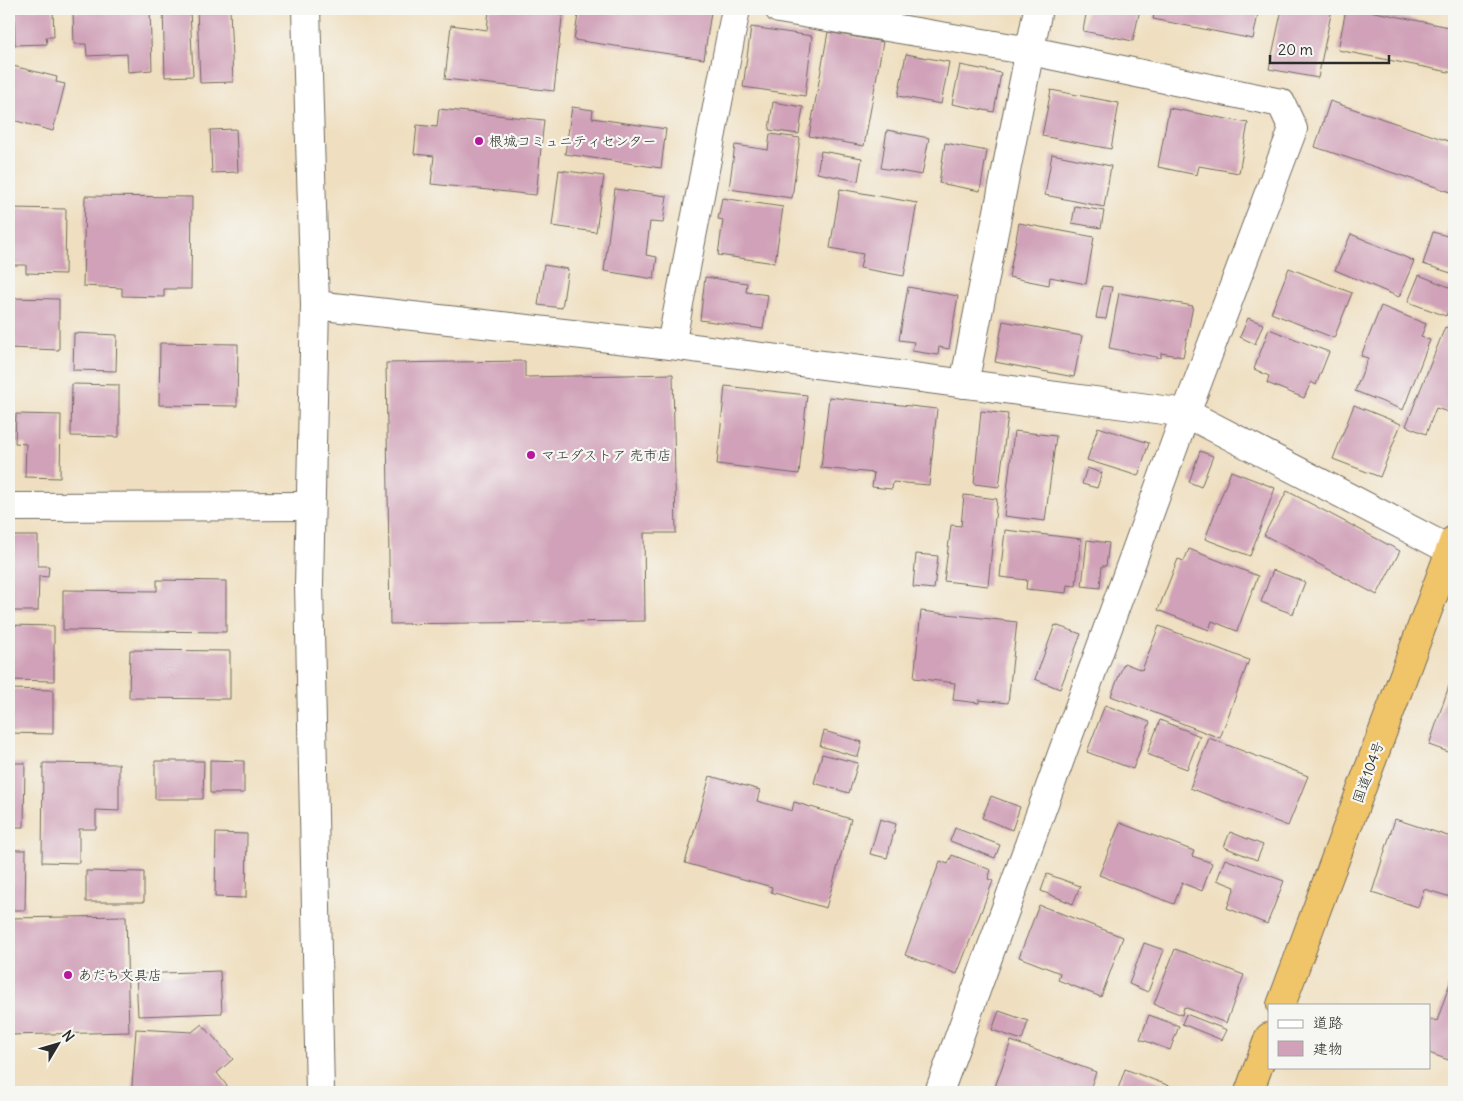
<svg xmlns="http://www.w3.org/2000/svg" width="1463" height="1101" font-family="Delius,'Klee One',sans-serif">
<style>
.building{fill:#d0a1b8}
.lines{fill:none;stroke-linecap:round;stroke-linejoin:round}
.minor-casing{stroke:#706a5f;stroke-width:30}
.tertiary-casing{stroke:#706a5f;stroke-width:30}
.trunk-casing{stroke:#706a5f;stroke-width:30}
.minor{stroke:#fff;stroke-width:28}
.tertiary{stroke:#fff;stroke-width:28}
.trunk{stroke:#f0c469;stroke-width:28}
.poi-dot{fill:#b5179e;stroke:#f6f6f2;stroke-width:2}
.labels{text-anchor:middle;stroke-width:4.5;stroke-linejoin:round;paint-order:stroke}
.poi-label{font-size:14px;fill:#2b2b2b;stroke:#f6f6f2;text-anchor:start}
.street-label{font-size:14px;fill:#2b2b2b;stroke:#f6f6f2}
</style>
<rect width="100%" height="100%" fill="#f6f6f2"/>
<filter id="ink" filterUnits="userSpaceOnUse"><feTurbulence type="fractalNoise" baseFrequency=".02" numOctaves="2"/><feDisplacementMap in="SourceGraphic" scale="10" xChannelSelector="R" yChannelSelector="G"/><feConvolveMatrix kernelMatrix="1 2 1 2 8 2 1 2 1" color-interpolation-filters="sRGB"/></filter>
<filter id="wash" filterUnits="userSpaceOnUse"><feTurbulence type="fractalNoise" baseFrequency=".0096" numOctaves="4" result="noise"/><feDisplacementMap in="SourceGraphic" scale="20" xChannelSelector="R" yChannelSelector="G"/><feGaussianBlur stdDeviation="1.12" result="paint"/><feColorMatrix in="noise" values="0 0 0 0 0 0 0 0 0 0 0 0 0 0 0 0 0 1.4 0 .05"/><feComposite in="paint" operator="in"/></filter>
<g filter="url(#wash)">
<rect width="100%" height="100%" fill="#efdfc0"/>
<g id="blocks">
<g class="building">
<path d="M14,9H53L54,37H46L47,44L15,45Z"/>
<path d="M125,9H150L152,70L128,72L127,54L87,56L86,44H74L73,12Z"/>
<path d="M163,9H190L193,76L165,77Z"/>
<path d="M197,9H230L233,82L200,83Z"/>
<path d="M489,9H563L554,91L445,79L451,25L487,30Z"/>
<path d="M579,9H685L711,12L704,59L574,40Z"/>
<path d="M1087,9H1140L1133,41L1083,31Z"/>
<path d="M1155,9H1259L1253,39L1153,19Z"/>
<path d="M1282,9H1332L1318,78L1269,69Z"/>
<path d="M1346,9H1360L1454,28V73L1338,50Z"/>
<path d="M751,27L812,36L805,96L743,87Z"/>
<path d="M828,32L883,42L864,146L809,136Z"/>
<path d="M906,54L949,62L941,104L898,96Z"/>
<path d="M9,65L57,77L56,82L65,84L53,131L9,119Z"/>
<path d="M960,65L1001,73L994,112L952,104Z"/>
<path d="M1051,90L1119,103L1111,149L1042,136Z"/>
<path d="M1330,101L1454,143V193L1315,147Z"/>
<path d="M773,102L803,107L799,134L769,130Z"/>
<path d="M572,107L593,110L592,118L666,129L661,168L565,154Z"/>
<path d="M1169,108L1248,123L1239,173L1199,166L1197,175L1158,167Z"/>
<path d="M439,109L544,120L536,195L431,184L434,156L414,154L417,125L437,127Z"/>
<path d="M236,129L238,172L212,173L210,130Z"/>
<path d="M887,130L929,138L922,175L881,168Z"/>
<path d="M770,134L800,138L792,198L729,189L735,145L768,150Z"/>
<path d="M945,143L987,151L980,191L939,183Z"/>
<path d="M821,151L862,158L858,181L817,173Z"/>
<path d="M1052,154L1111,166L1104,207L1045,195Z"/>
<path d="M559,170L604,176L596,232L552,226Z"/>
<path d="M615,189L667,196L663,223L650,222L646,255L657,257L654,279L604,271Z"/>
<path d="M840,189L917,203L904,276L860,268L863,254L830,248Z"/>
<path d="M85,196L192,197L191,289H164V297L122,296V288L83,286Z"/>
<path d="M722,198L783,207L775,263L718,255L723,220L718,219Z"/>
<path d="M1075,206L1104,211L1101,228L1072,223Z"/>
<path d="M9,208L66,209L65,274L26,273V265H9Z"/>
<path d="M1019,223L1094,237L1086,284L1050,277L1049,285L1009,277Z"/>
<path d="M1450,226L1454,228V274L1423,264L1433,232L1447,236Z"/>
<path d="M1351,234L1414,261L1399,297L1335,270Z"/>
<path d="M544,265L568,269L562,308L538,305Z"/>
<path d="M1289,268L1352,293L1334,338L1271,313Z"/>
<path d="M1419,275L1454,289V295L1446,316L1408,302Z"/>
<path d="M705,277L747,283L746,292L768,295L763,329L700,320Z"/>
<path d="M1102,286L1112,287L1106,319L1096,318Z"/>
<path d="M908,287L958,296L949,349L939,347L938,355L912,351L914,342L899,340Z"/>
<path d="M1119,293L1193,306L1183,357L1161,353V358L1109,348Z"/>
<path d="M9,298L59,299V350L9,348Z"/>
<path d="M1381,306L1426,324L1421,337L1430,340L1403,410L1355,391L1368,358L1361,356Z"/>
<path d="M1248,318L1263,324L1255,344L1240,337Z"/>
<path d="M1003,321L1082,336L1074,377L995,362Z"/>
<path d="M1445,327L1454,330V414L1436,408L1426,434L1406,426Z"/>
<path d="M1269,329L1329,352L1316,385L1311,382L1304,398L1267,383L1269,376L1254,369Z"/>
<path d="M74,333L117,335L116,371L73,370Z"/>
<path d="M160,343L238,344L237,406L159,405Z"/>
<path d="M525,361V377L673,374L676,533H644L645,621L390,624L386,363Z"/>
<path d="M72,384L119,385V437L71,436Z"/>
<path d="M725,386L807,395L799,474L717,464Z"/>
<path d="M829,397L937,409L929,485L893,482L892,489L872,487L874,473L821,468Z"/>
<path d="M1354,405L1401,424L1380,477L1333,459Z"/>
<path d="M981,411L1008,414L999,487L974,484Z"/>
<path d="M16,414L61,415L60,478L25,477L26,444L15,443Z"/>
<path d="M1098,427L1149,443L1138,476L1087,460Z"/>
<path d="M1014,431L1056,436L1045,521L1004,516Z"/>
<path d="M1200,451L1213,456L1201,487L1189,482Z"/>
<path d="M1087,468L1102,473L1097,488L1082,484Z"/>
<path d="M1231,471L1275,488L1250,556L1205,539Z"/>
<path d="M1287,491L1400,551L1377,595L1264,535Z"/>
<path d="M964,495L997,499L988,586L944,581L951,525L961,526Z"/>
<path d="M1005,530L1081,539L1076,586L1067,585L1066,593L1026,589L1027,580L1000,577Z"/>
<path d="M9,536H38V566H49L48,577L39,576L38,611H9Z"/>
<path d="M1087,540L1109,543L1106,566H1102L1100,588L1082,586Z"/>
<path d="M1189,549L1258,576L1237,631L1212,621L1209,630L1158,610L1178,559L1184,561Z"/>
<path d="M916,554L938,556L934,589L913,587Z"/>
<path d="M1273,570L1305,582L1293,614L1261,602Z"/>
<path d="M157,580L226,581V632L63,630V590L157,591Z"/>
<path d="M921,611L1017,622L1008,703L979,700V703L953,700L955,683L914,678Z"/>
<path d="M9,625L54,626V681L9,680Z"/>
<path d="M1055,625L1081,634L1060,689L1035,679Z"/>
<path d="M1159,626L1249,660L1220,738L1111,696L1124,663L1142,670Z"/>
<path d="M130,650L230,651V699L129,698Z"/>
<path d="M1452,677L1454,678V754L1429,745Z"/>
<path d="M9,689L53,690V734L9,733Z"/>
<path d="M1105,705L1150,722L1133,769L1087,752Z"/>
<path d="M1160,720L1200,736L1187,769L1147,754Z"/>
<path d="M824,731L862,742L858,757L820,746Z"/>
<path d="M1209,738L1308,776L1288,826L1190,788Z"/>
<path d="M822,754L858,763L849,793L814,783Z"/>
<path d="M210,760L244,761V793H210Z"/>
<path d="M155,761H204L203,799H155Z"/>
<path d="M9,763H25L24,827H9Z"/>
<path d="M43,763L119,764V811L96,810V829H79V863L42,862Z"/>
<path d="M710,776L760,790L757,801L792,811L794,802L851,819L826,908L771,892L772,887L685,863Z"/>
<path d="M991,796L1020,807L1012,830L982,818Z"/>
<path d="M880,819L896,824L887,858L870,854Z"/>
<path d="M1395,819L1454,838V898L1424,889L1418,907L1372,892Z"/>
<path d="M1120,823L1194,851L1192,856L1212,863L1202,891L1182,883L1174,904L1099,875Z"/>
<path d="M955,828L1000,845L995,858L950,841Z"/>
<path d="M1230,832L1263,845L1257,860L1224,847Z"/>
<path d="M216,833L247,834L246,898L215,897Z"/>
<path d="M9,850H26L25,910H9Z"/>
<path d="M952,855L991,870L988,879L993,881L957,974L905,955L940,861L948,864Z"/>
<path d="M1225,859L1284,881L1267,924L1227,908L1235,887L1217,880Z"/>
<path d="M86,871L144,872V902H86Z"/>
<path d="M1047,874L1080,886L1073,904L1041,891Z"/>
<path d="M1039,905L1123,937L1101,997L1058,980L1060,973L1019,957Z"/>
<path d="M126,916L129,1032L9,1035V918Z"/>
<path d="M1144,943L1164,950L1148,992L1129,984Z"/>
<path d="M1175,949L1244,975L1226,1023L1184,1007L1182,1015L1154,1004Z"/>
<path d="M220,971L222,1013L138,1016L136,974Z"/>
<path d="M1454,971V1062L1429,1053V1019L1437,1021Z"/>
<path d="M999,1011L1028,1021L1022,1040L992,1030Z"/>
<path d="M1186,1014L1227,1030L1222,1040L1182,1024Z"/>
<path d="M1149,1015L1179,1026L1170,1050L1140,1039Z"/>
<path d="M202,1024L233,1059L217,1073L231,1091L230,1092H138L132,1086L136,1029L192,1032Z"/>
<path d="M1011,1041L1096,1072L1089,1092H1010L995,1087Z"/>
<path d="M1125,1069L1175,1088L1174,1092H1117Z"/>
</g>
</g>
</g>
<g filter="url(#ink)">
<use href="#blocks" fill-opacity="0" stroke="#706a5f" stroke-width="1"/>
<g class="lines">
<g class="minor-casing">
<g id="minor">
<path d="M779,9L1031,51L1281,103L1293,129L1186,413L939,1092"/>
<path d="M315,305L671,345L1186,413L1454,552"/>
<path d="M671,345L736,9"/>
<path d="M964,384L1038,9"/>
<path d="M9,507L310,506"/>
</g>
</g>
<g class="tertiary-casing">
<path id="tertiary" d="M306,9L315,305L309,585L320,1092"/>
</g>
<g class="trunk-casing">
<g id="trunk">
<path d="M1281,1005L1454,540"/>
<path d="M1249,1092L1269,1037"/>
</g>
</g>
<use href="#minor" class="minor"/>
<use href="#tertiary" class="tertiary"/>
<use href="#trunk" class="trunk"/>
</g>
</g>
<g class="poi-dot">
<circle cx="479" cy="141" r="5"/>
<circle cx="531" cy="455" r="5"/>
<circle cx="68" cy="975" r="5"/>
</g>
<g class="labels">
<g class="poi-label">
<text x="489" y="146">根城コミュニティセンター</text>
<text x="541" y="460">マエダストア 売市店</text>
<text x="78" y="980">あだち文具店</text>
</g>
<g class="street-label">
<text transform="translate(1368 772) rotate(-70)" y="5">国道104号</text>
</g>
</g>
<rect width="1463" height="1101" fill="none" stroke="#f6f6f2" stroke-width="30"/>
<rect x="1268" y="1004" width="162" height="65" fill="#f6f6f2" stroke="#a5a5a2"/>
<rect x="1278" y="1020" width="25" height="8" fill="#ffffff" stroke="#a5a5a2"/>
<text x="1313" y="1028" font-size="15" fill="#2b2b2b">道路</text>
<rect x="1278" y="1041" width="25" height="15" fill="#d0a1b8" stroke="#a5a5a2"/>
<text x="1313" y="1054" font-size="15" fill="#2b2b2b">建物</text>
<g transform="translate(58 1044) rotate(52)" stroke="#f6f6f2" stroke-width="4" paint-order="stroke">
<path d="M0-4L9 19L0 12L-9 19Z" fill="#2b2b2b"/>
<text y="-8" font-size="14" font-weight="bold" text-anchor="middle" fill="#2b2b2b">N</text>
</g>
<path d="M1270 55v8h119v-8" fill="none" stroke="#2b2b2b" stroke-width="2.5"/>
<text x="1278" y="55" font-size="15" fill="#2b2b2b" stroke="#f6f6f2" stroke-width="4" paint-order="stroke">20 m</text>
</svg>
